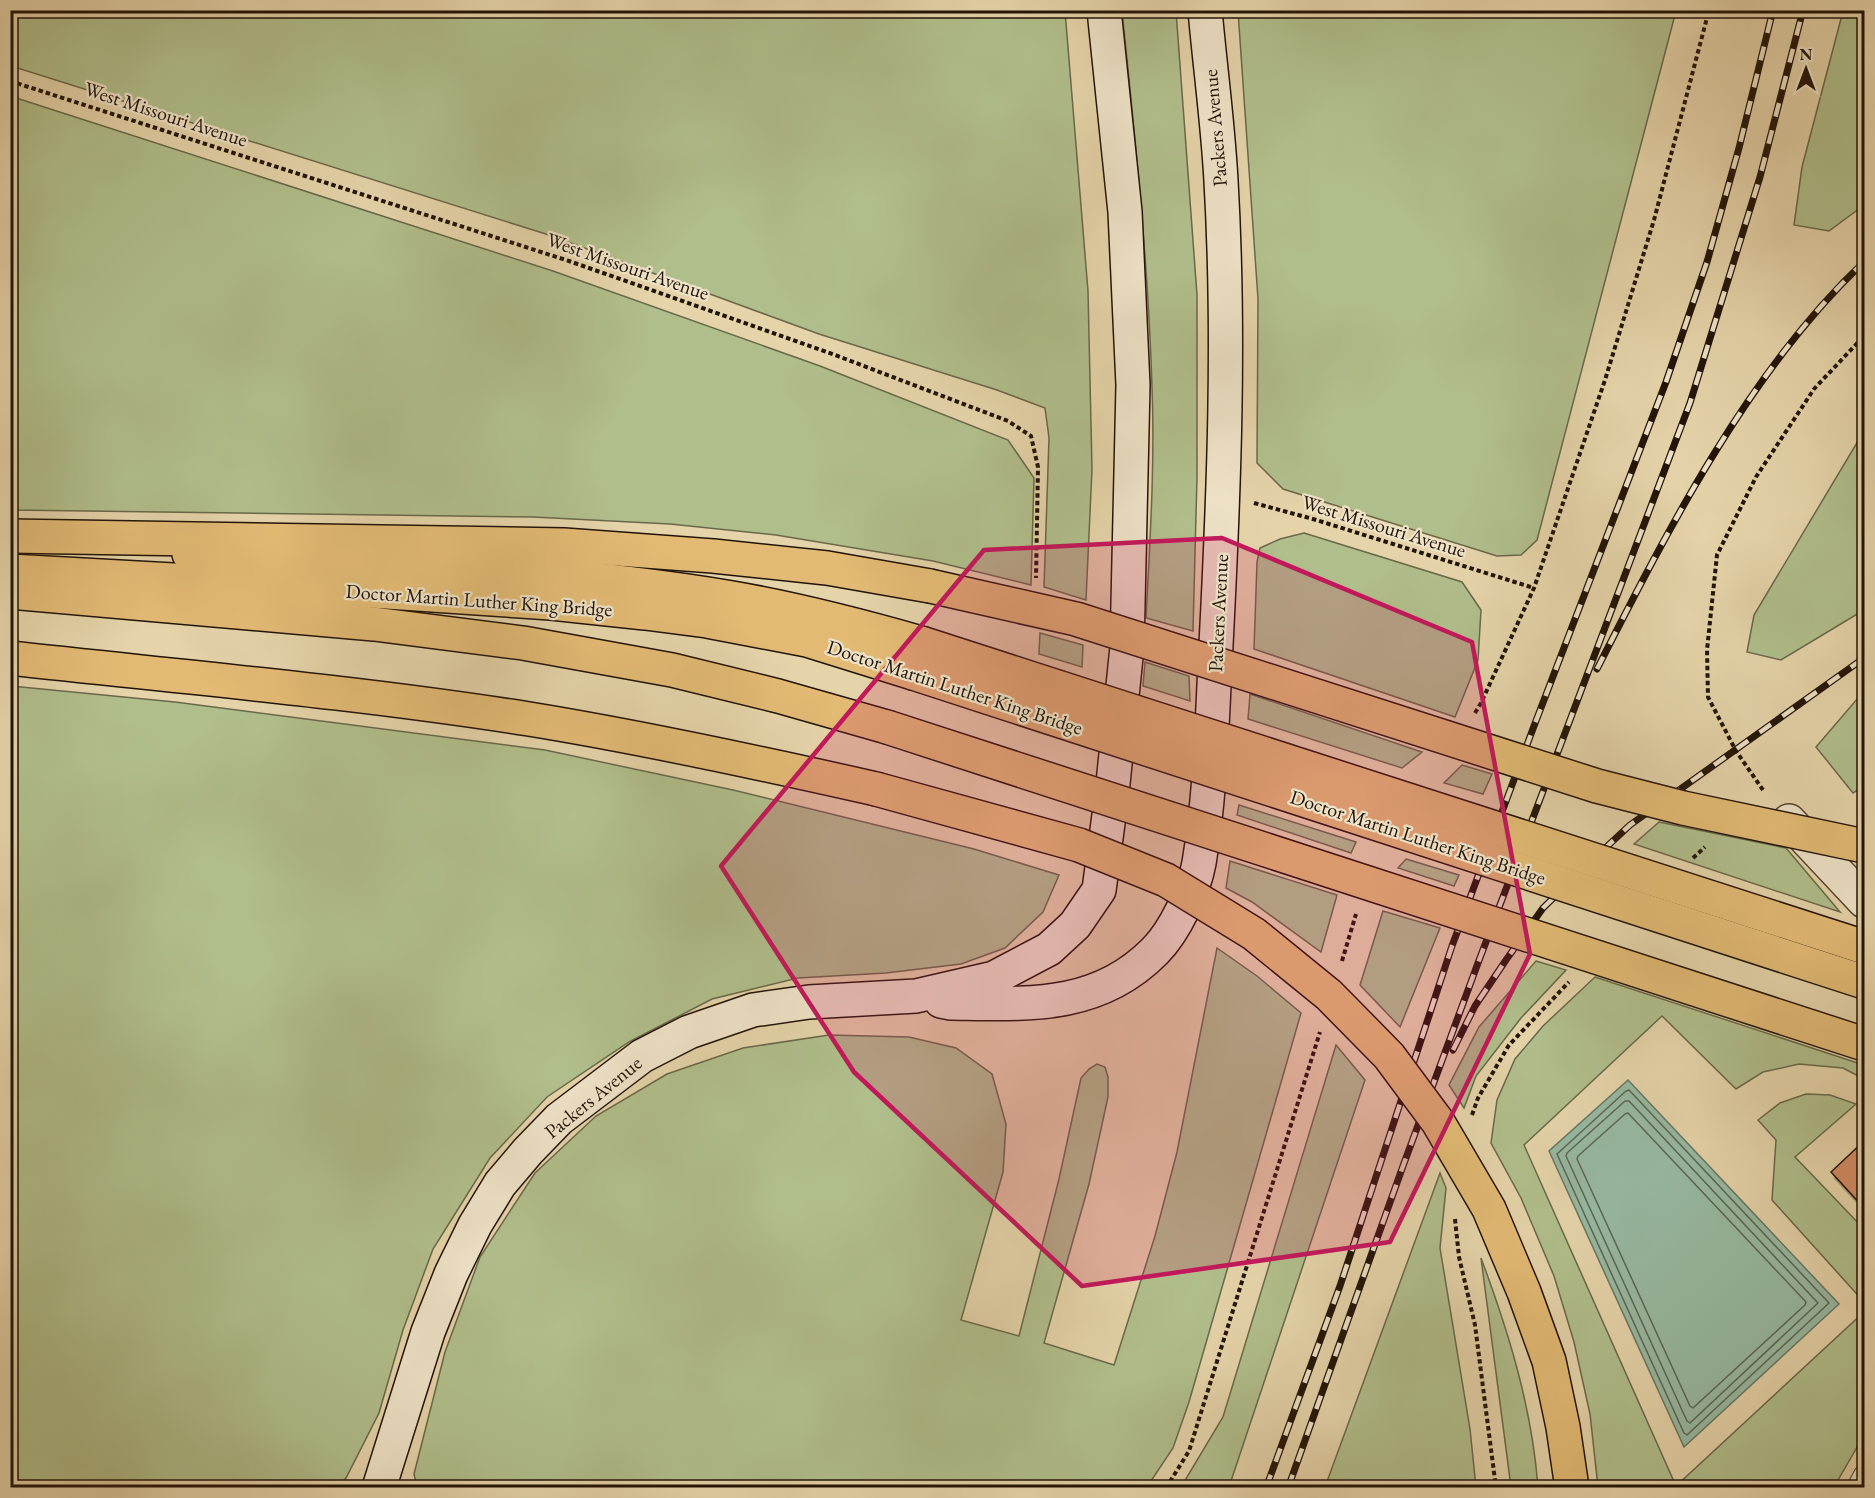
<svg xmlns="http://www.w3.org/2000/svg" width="1875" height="1498" font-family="'EB Garamond',serif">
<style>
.green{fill:#b0be8b;stroke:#696849;stroke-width:1.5}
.water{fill:#97b9a2;stroke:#687764;stroke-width:1.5}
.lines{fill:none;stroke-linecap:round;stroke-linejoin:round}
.shore{stroke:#5c6654;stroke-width:1.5}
.building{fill:#d28b65;stroke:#221307;stroke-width:1.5;filter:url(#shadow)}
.lane-casing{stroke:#534330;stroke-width:22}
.street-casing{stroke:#534330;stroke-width:36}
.secondary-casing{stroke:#221307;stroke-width:36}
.primary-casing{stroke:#221307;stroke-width:36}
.highway-casing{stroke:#221307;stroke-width:36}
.path{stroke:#221307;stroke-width:4;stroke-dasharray:4.5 3;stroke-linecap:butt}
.lane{stroke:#eee2c7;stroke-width:20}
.street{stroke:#eee2c7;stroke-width:33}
.secondary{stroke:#eee2c7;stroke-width:33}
.primary{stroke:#e2ba74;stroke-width:33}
.highway{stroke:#e2ba74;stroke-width:33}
.rail-casing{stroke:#221307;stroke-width:7}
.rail{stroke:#eee2c7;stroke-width:4.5;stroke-dasharray:14;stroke-linecap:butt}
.primary-bridge-casing{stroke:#221307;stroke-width:36;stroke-linecap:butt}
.highway-bridge-casing{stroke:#221307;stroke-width:36;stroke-linecap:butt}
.primary-bridge{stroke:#e2ba74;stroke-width:33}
.highway-bridge{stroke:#e2ba74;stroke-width:33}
.marked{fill:#c2185b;fill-opacity:0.2;stroke:#c2185b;stroke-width:4.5;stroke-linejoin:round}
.labels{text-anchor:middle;stroke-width:4.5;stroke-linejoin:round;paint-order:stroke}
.street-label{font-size:20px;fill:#221307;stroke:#eee2c7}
</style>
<defs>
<filter id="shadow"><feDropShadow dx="3.5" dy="6" stdDeviation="0" flood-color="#0004"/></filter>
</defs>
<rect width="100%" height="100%" fill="#e5d3a9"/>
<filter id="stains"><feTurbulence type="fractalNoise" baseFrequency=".00333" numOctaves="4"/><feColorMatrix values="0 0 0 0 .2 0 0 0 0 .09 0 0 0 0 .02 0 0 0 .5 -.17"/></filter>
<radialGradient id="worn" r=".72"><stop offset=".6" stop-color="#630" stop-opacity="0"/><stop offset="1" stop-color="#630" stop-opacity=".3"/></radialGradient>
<g class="green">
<path d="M11,10L1065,11L1088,291L1092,469L1086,600L1044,587L1049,438L1045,408L997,390L819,334L549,235L11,66Z"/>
<path d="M1122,11H1176L1197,295V477L1193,631L1146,618C1150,541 1155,463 1152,386C1148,260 1135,136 1122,11Z"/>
<path d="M1238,11H1676L1537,540L1521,555L1497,556L1283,489L1257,463L1258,299Z"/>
<path d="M1843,11H1864V205L1829,231L1794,225L1802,167Z"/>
<path d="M10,96L553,271L820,366L1008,440L1034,478L1031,585L933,561L776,535L670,524L533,517L11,510Z"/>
<path d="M1864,431V610L1781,660L1747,652L1754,615Z"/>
<path d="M1304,533L1462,582L1481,610L1478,660L1455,717L1254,649L1257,562L1260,548L1280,539Z"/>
<path d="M1040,633L1083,645L1082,667L1039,654Z"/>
<path d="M1145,662L1189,676L1190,701L1143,686Z"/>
<path d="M11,686L175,702L545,750L733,790L974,849L1059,875L1043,912L1005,948L961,964L886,973L798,978L712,999L629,1042L547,1097L490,1158L433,1249L403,1330L379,1413L346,1478L338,1487H11Z"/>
<path d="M1250,694L1422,752L1402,768L1248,719Z"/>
<path d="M1864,694V786L1853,793L1816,747L1858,698Z"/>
<path d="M1462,765L1492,774L1483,794L1444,783Z"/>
<path d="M1239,805L1356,842L1351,853L1237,815Z"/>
<path d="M1659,822L1786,848L1840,912L1634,844Z"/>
<path d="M1406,859L1459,875L1454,886L1398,868Z"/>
<path d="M1230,861L1337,895L1321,952L1252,902L1226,888Z"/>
<path d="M1383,911L1440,928L1400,1027L1360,985Z"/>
<path d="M1217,948L1257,976L1301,1013L1189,1402L1173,1448L1147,1487H417L414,1474L445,1352L480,1257L535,1173L596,1116L667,1074L743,1048L829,1035L909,1037L956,1048L992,1074L1006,1124L1003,1172L961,1320L1019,1336L1059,1179L1081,1078L1089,1069L1097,1064L1105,1067L1108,1077V1097L1089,1184L1044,1343L1114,1365L1155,1236L1177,1152Z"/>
<path d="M1536,961L1566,970L1521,1018L1476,1076L1464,1108L1449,1085L1479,1027Z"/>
<path d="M1595,977L1864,1065V1079L1843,1068L1799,1064L1763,1072L1736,1089L1662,1016L1524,1145L1676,1486L1864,1312V1435L1834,1487H1598L1590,1414L1574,1342L1554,1276L1521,1198L1491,1143L1497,1100L1515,1059L1543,1026Z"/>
<path d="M1336,1045L1365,1080L1229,1487H1181L1223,1417Z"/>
<path d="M1806,1094L1830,1095L1856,1104L1795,1157L1864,1229V1302L1772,1200L1776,1140L1758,1120L1780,1103Z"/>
<path d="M1440,1173L1446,1188L1440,1248L1470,1429L1476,1487H1325Z"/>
<path d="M1481,1258C1509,1333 1532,1408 1538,1487H1511Z"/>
</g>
<path class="water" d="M1628,1080L1839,1304L1684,1447L1549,1151Z"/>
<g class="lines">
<g class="shore">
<path d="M1629,1090L1829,1303L1687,1435L1684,1433L1557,1154L1626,1091Z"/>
<path d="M1625,1101H1629L1818,1303L1690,1423L1687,1421L1566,1156L1567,1153Z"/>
<path d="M1628,1113L1806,1302L1805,1305L1693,1408L1690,1406L1577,1159L1578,1156L1625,1114Z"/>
</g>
</g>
<path class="building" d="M1864,1141V1208L1831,1172Z"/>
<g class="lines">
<g class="lane-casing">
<path id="lane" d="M1857,1488L1864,1475"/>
</g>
<g class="street-casing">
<path id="street" d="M1789,821L1864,901"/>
</g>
<g class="secondary-casing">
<g id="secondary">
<path d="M941,1001L951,1003C1026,1004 1097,1010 1155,951C1175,931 1194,890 1199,863C1211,792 1212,717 1216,645C1224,490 1230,336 1221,181C1218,124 1210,67 1205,10"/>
<path d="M379,1488L428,1332L451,1274L475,1225L500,1184L528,1151L559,1119L642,1056L689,1032L753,1010L809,1002L916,996L994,978L1049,949L1075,925L1099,890L1112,793L1127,647L1133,385L1125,212L1104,10"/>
</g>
</g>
<g class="primary-casing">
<g id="primary">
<path d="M189,554C369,564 554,568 732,598C796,609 858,625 921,643"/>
<path d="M10,571L372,591L551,603L645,613L707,621L807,640L913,673"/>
</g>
</g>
<g class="highway-casing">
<g id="highway">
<path d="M10,536L564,545L713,556L827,568L930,586"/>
<path d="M10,592L374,624L523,643L672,670L778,696L887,727"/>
<path d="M10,658C183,677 357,692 529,719C646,738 761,763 876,789"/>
</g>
</g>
<g class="path">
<path d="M10,81L569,261L835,355L1008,421L1031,436L1038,467L1036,578"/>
<path d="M1254,503L1313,519L1534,588"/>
<path d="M1475,713L1481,703L1534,588L1605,380L1654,220L1709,10"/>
<path d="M1763,790L1736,751L1708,697L1707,650L1717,555L1756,477L1814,389L1864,336"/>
<path d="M1693,858L1705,847"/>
<path d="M1342,961L1356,914"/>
<path d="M1472,1115L1478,1098L1509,1045L1569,982"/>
<path d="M1455,1219L1459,1257L1475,1325L1496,1488"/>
<path d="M1166,1488L1189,1451L1320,1032"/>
</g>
<use href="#lane" class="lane"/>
<use href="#street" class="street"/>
<use href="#secondary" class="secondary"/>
<use href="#primary" class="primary"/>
<use href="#highway" class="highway"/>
<g class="rail-casing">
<g id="rail">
<path d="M1597,669C1667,531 1750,369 1864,262"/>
<path d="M1453,1050L1475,1006L1506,960L1543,908L1585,867L1630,825L1864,658"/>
<path d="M1266,1488L1340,1286L1452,946L1534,726L1666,382L1707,262L1739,148L1773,10"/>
<path d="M1288,1488L1403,1166L1478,963L1690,403L1760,177L1803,10"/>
</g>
</g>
<use href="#rail" class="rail"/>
<g class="primary-bridge-casing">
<g id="primary-bridge">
<path d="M921,643L1864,947"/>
<path d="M913,673L1864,982"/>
</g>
</g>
<g class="highway-bridge-casing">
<g id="highway-bridge">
<path d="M930,586L1076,619L1597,786L1683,808L1864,846"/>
<path d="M887,727L1864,1044"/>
<path d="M876,789L1079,845L1166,880L1254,934L1329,995L1389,1056L1438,1122L1489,1209L1524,1292L1549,1361L1563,1427L1572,1488"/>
</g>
</g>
<use href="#primary-bridge" class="primary-bridge"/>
<use href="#highway-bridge" class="highway-bridge"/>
</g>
<path class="marked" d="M1222,538L1472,642L1530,954L1390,1242L1082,1286L854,1072L721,866L984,550Z"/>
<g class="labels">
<g class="street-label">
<text transform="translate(166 114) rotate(18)" y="7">West Missouri Avenue</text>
<text transform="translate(1215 128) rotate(-95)" y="7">Packers Avenue</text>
<text transform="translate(628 266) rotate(19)" y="7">West Missouri Avenue</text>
<text transform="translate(1384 526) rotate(17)" y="7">West Missouri Avenue</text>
<text transform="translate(479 600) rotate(4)" y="7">Doctor Martin Luther King Bridge</text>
<text transform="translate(1218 613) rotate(-87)" y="7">Packers Avenue</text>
<text transform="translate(955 687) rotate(18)" y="7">Doctor Martin Luther King Bridge</text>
<text transform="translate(1418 837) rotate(18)" y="7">Doctor Martin Luther King Bridge</text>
<text transform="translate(593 1097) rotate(-39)" y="7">Packers Avenue</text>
</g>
</g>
<rect width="1875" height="1498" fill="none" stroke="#e5d3a9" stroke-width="36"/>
<rect x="12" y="12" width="1851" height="1474" fill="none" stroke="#221307" stroke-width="3"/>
<rect x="18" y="18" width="1839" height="1462" fill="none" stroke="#221307" stroke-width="1.5"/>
<g transform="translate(1806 69)" stroke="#eee2c7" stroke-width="4.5" paint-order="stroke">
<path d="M0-4.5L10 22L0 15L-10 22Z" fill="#221307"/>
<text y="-9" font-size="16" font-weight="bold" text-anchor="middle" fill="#221307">N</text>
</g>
<rect width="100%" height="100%" filter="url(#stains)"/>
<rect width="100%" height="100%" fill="url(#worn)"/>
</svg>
